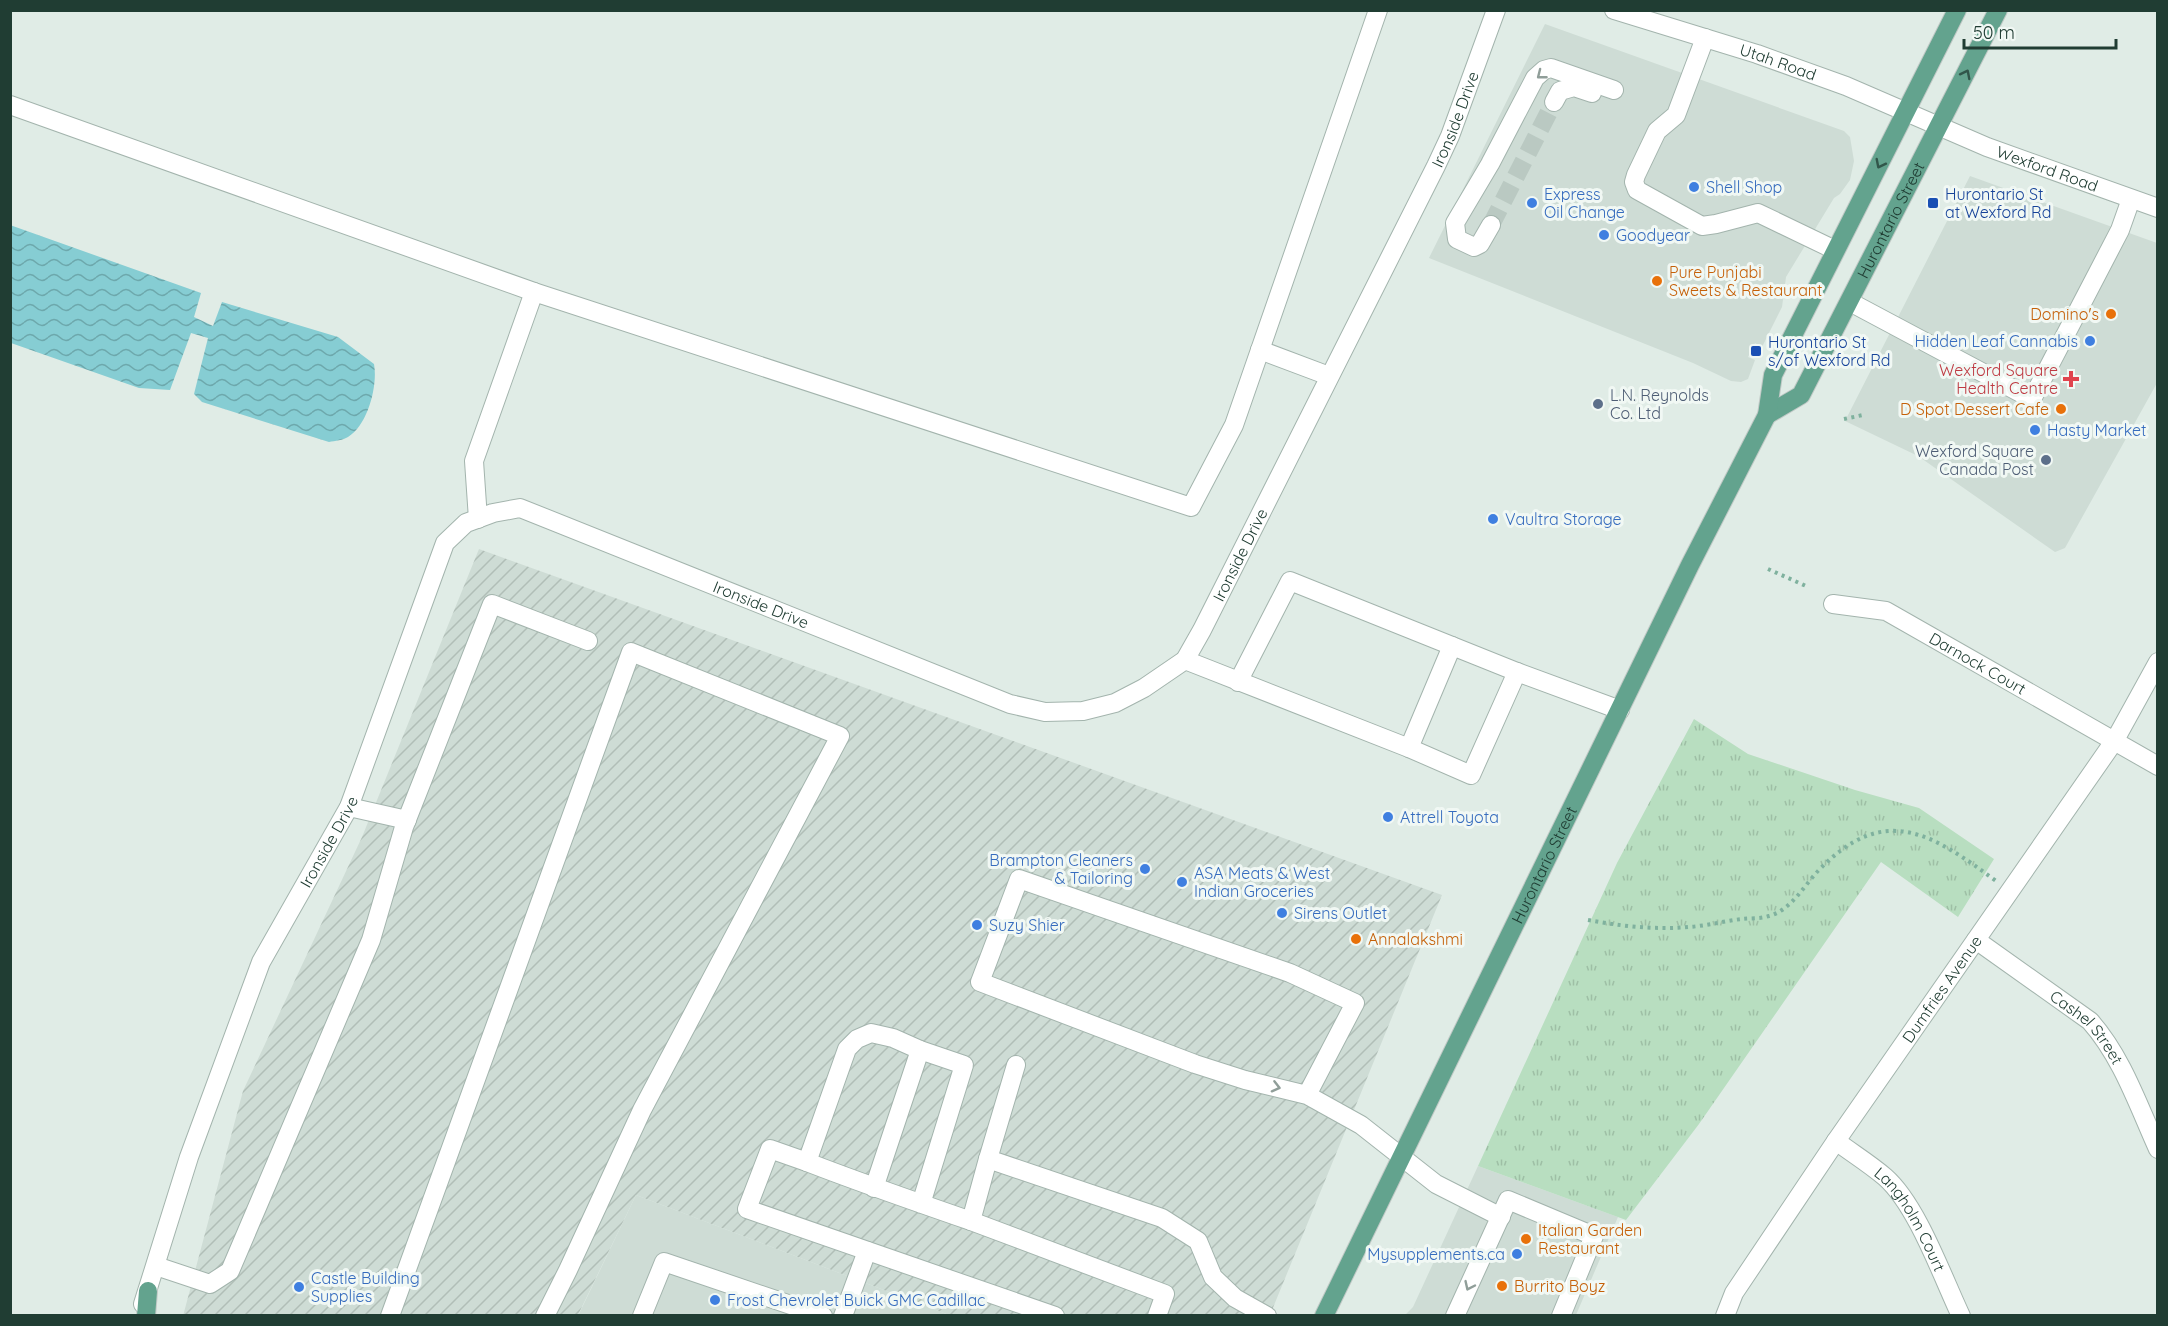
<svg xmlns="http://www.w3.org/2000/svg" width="2168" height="1326" font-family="Quicksand,sans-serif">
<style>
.built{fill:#cedcd5}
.industrial{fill:url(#industrial-furrows)}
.park{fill:url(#park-tufts)}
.water{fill:url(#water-waves)}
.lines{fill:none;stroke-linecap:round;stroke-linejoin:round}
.minor-tunnel{stroke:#bac9c2;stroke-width:18;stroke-dasharray:18 9;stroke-linecap:butt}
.minor-casing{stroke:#a3b4ad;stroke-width:20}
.major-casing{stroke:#c1c9c6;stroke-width:20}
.path{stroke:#7fb19e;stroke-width:4;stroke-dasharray:3 4.5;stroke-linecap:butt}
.minor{stroke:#fff;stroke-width:18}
.major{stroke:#63a38e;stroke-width:18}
.oneway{stroke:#31564a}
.oneway2{stroke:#909e99}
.shop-dot{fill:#3f7fe0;stroke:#f1f8f4;stroke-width:2}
.transit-dot{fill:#1a4fb4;stroke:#f1f8f4;stroke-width:2}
.food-dot{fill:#e8710a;stroke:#f1f8f4;stroke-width:2}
.health-dot{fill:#e0444e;stroke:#f1f8f4;stroke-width:2}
.service-dot{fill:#5c6f8a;stroke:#f1f8f4;stroke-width:2}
.labels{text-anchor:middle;stroke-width:6;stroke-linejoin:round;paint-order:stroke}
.street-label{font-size:16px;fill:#203d33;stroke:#f1f8f4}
.shop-label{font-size:16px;fill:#366cbe;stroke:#f1f8f4;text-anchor:start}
.transit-label{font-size:16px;fill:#164399;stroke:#f1f8f4;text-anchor:start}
.food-label{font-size:16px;fill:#c56008;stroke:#f1f8f4;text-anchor:start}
.health-label{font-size:16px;fill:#be3a42;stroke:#f1f8f4;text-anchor:end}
.service-label{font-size:16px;fill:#4e5e75;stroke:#f1f8f4;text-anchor:start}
</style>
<defs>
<pattern id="industrial-furrows" width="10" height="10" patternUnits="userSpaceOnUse" patternTransform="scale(1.5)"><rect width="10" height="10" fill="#cedcd5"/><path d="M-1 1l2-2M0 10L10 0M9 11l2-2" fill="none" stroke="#b1beb7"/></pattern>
<pattern id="park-tufts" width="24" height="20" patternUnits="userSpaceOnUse" patternTransform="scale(1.5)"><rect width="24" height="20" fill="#b8dec0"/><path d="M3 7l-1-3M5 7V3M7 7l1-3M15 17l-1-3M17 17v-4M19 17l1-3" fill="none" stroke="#9ebfa5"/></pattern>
<pattern id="water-waves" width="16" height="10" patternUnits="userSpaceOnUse" patternTransform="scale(1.5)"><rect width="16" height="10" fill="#86cdd3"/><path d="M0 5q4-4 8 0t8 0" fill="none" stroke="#6da8ac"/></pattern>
</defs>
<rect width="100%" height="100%" fill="#e0ece6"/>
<g class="built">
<path d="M1545,24L1844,131L1850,137L1854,161L1850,180L1840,194L1834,198L1786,277L1782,307L1762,347L1755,343L1748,357L1755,360L1748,379L1741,382L1731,381L1693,363L1429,258Z"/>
<path d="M1970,176L2157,243V383L2065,548L2055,552L1918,456L1845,421Z"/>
<path d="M1478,1166L1618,1217L1576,1315L1404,1316L1413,1307Z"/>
<path d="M636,1195L949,1315L578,1316Z"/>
</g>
<path class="industrial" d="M479,549L1442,895L1270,1315H949L636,1195L578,1315L183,1316L243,1091L362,837Z"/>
<path class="park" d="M1694,719L1748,754L1855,790L1919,808L1994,859L1958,917L1881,862L1699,1124L1626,1220L1478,1166L1617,863Z"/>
<path class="water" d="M10,225L201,293L194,317L213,326L222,302L338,337L374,364C378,385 368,425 348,437C343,440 335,441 329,442L202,402L194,394L208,338L191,333L170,390L139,388L11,343Z"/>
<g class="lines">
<path class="minor-tunnel" d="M1491,225L1554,102"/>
<g class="minor-casing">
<g id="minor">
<path id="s1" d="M1614,10L1757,54L1846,86L1987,147L2158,208"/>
<path d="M1705,38L1676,115L1657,131L1636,175L1634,182L1637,190L1702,226L1716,224L1758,213L1835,250"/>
<path d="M1554,102L1560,91L1574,87L1592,93"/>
<path d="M10,105L534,292"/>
<path d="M1491,225L1480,244L1474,247L1457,239L1455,223L1490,164L1535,78L1544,70L1551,68L1614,90"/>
<path d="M1850,302L2032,399L2120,230L2131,199"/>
<path d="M1260,350L1329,376"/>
<path d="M478,519L474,461L534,292L1191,507L1234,425L1378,10"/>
<path id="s2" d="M1833,604L1886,611L2158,766"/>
<path d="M1185,660L1409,748L1471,775L1517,672L1620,710"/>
<path d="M1238,682L1290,581L1517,672"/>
<path d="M1409,748L1452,646"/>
<path d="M349,807L407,820"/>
<path id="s3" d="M1976,940L2090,1021C2122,1057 2138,1105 2158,1149"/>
<path d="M1016,1065L988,1159L1162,1218L1198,1241L1213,1277L1235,1298L1267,1316"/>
<path d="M1307,1095L1355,1003L1290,973L1019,879L980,982L1195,1064L1245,1080L1307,1095L1361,1125L1436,1184L1501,1217"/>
<path id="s4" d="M1836,1141C1852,1153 1870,1164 1885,1177C1917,1205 1942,1276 1961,1316"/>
<path d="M807,1162L770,1149L747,1209L1055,1316"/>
<path d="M874,1188L920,1050"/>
<path d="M921,1204L964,1065L920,1050L893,1038L871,1033L857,1039L847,1049L807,1162C861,1183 916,1202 971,1221L988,1159"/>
<path d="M971,1221L1165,1294L1157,1316"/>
<path d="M156,1266L210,1284L230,1271L371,940L404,827L492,604L588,641"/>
<path id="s5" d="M143,1304L189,1157L261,962L349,807L445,543L466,523L493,513L520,508L1010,704L1045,712L1083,711L1115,703L1144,688L1185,660L1202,630L1436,166L1450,136L1496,10"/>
<path d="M390,1316L631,652L840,736L642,1110L568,1270L545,1316"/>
<path d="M642,1316L664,1262L823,1316"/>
<path d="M843,1316L867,1251"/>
<path d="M1455,1316L1508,1200L1594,1236L1561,1316"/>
<path id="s6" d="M1725,1316L1734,1293L1836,1141L2115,740L2158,662"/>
</g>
</g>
<g class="major-casing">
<g id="major">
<path id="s7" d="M1767,415L1801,395L1998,10"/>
<path d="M146,1316L148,1291"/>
<path id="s8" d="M1324,1316L1690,565L1767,415L1773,375L1957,10"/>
</g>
</g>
<g class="path">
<path d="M1844,419L1863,415"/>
<path d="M1768,569L1806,586"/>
<path d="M1588,920C1620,926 1655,930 1688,927C1706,926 1724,921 1742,919C1750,918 1760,919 1769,916C1791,910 1803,887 1818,871C1884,802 1931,833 1996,881"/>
</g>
<use href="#minor" class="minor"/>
<use href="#major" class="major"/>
</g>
<defs><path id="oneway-chevron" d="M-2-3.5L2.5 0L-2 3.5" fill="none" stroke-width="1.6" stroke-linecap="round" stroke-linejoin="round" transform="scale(1.5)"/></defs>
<g class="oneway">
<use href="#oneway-chevron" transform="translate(1966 74) rotate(-63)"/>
<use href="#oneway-chevron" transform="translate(1880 164) rotate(117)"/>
</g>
<g class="oneway2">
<use href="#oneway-chevron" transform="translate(1541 75) rotate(142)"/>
<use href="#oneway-chevron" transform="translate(1276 1087) rotate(14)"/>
<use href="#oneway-chevron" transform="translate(1469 1286) rotate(115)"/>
</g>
<g class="shop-dot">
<circle cx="1694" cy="187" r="6"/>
<circle cx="1532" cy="203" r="6"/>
<circle cx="1604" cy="235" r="6"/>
<circle cx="2090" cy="341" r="6"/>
<circle cx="2035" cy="430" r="6"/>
<circle cx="1493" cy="519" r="6"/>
<circle cx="1388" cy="817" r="6"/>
<circle cx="1145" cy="869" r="6"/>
<circle cx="1182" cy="882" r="6"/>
<circle cx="1282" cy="913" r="6"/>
<circle cx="977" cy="925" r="6"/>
<circle cx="1517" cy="1254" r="6"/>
<circle cx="299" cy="1287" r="6"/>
<circle cx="715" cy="1300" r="6"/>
</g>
<g class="transit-dot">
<rect x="1927" y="197" width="12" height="12" rx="3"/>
<rect x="1750" y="345" width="12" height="12" rx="3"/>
</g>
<g class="food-dot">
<circle cx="1657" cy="281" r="6"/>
<circle cx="2111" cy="314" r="6"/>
<circle cx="2061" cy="409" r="6"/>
<circle cx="1356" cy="939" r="6"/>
<circle cx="1526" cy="1239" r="6"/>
<circle cx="1502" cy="1286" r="6"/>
</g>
<path class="health-dot" d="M2068 370h6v6h6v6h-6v6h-6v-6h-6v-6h6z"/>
<g class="service-dot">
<circle cx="1598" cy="404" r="6"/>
<circle cx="2046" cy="460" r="6"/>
</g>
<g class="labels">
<g class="street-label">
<text dy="6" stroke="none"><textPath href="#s1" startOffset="172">Utah Road</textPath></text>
<text dy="6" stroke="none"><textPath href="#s5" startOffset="2228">Ironside Drive</textPath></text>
<text dy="6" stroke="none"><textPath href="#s1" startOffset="462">Wexford Road</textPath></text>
<text dy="6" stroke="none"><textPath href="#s7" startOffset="236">Hurontario Street</textPath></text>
<text dy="6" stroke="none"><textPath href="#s5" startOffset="1742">Ironside Drive</textPath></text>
<text dy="6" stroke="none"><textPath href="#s5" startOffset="1166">Ironside Drive</textPath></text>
<text dy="6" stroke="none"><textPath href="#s2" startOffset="159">Darnock Court</textPath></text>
<text dy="6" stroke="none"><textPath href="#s5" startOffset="500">Ironside Drive</textPath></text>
<text dy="6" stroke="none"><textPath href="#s8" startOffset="502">Hurontario Street</textPath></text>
<text dy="6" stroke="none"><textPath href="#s6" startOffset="393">Dumfries Avenue</textPath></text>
<text dy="6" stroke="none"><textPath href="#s3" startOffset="142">Cashel Street</textPath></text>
<text dy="6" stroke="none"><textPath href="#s4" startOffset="110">Langholm Court</textPath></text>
</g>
<g class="shop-label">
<text x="1706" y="193">Shell Shop</text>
<text x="1544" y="200">Express<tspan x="1544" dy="18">Oil Change</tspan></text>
<text x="1616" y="241">Goodyear</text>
<text x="2078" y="347" text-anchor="end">Hidden Leaf Cannabis</text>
<text x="2047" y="436">Hasty Market</text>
<text x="1505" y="525">Vaultra Storage</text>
<text x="1400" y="823">Attrell Toyota</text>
<text x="1133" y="866" text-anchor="end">Brampton Cleaners<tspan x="1133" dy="18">&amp; Tailoring</tspan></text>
<text x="1194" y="879">ASA Meats &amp; West<tspan x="1194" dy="18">Indian Groceries</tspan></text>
<text x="1294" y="919">Sirens Outlet</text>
<text x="989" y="931">Suzy Shier</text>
<text x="1505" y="1260" text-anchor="end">Mysupplements.ca</text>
<text x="311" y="1284">Castle Building<tspan x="311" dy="18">Supplies</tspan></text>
<text x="727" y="1306">Frost Chevrolet Buick GMC Cadillac</text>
</g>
<g class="transit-label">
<text x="1945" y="200">Hurontario St<tspan x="1945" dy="18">at Wexford Rd</tspan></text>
<text x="1768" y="348">Hurontario St<tspan x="1768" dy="18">s/of Wexford Rd</tspan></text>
</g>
<g class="food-label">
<text x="1669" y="278">Pure Punjabi<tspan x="1669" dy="18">Sweets &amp; Restaurant</tspan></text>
<text x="2099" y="320" text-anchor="end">Domino's</text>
<text x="2049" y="415" text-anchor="end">D Spot Dessert Cafe</text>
<text x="1368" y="945">Annalakshmi</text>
<text x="1538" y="1236">Italian Garden<tspan x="1538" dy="18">Restaurant</tspan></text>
<text x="1514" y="1292">Burrito Boyz</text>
</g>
<g class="health-label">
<text x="2058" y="376">Wexford Square<tspan x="2058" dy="18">Health Centre</tspan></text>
</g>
<g class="service-label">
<text x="1610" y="401">L.N. Reynolds<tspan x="1610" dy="18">Co. Ltd</tspan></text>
<text x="2034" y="457" text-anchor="end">Wexford Square<tspan x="2034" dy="18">Canada Post</tspan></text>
</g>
</g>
<rect width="2168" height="1326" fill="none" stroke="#203d33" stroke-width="24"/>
<path d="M1964 39v9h152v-9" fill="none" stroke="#203d33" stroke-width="3"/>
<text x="1973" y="39" font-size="18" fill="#203d33" stroke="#f1f8f4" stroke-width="4.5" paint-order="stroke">50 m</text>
</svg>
